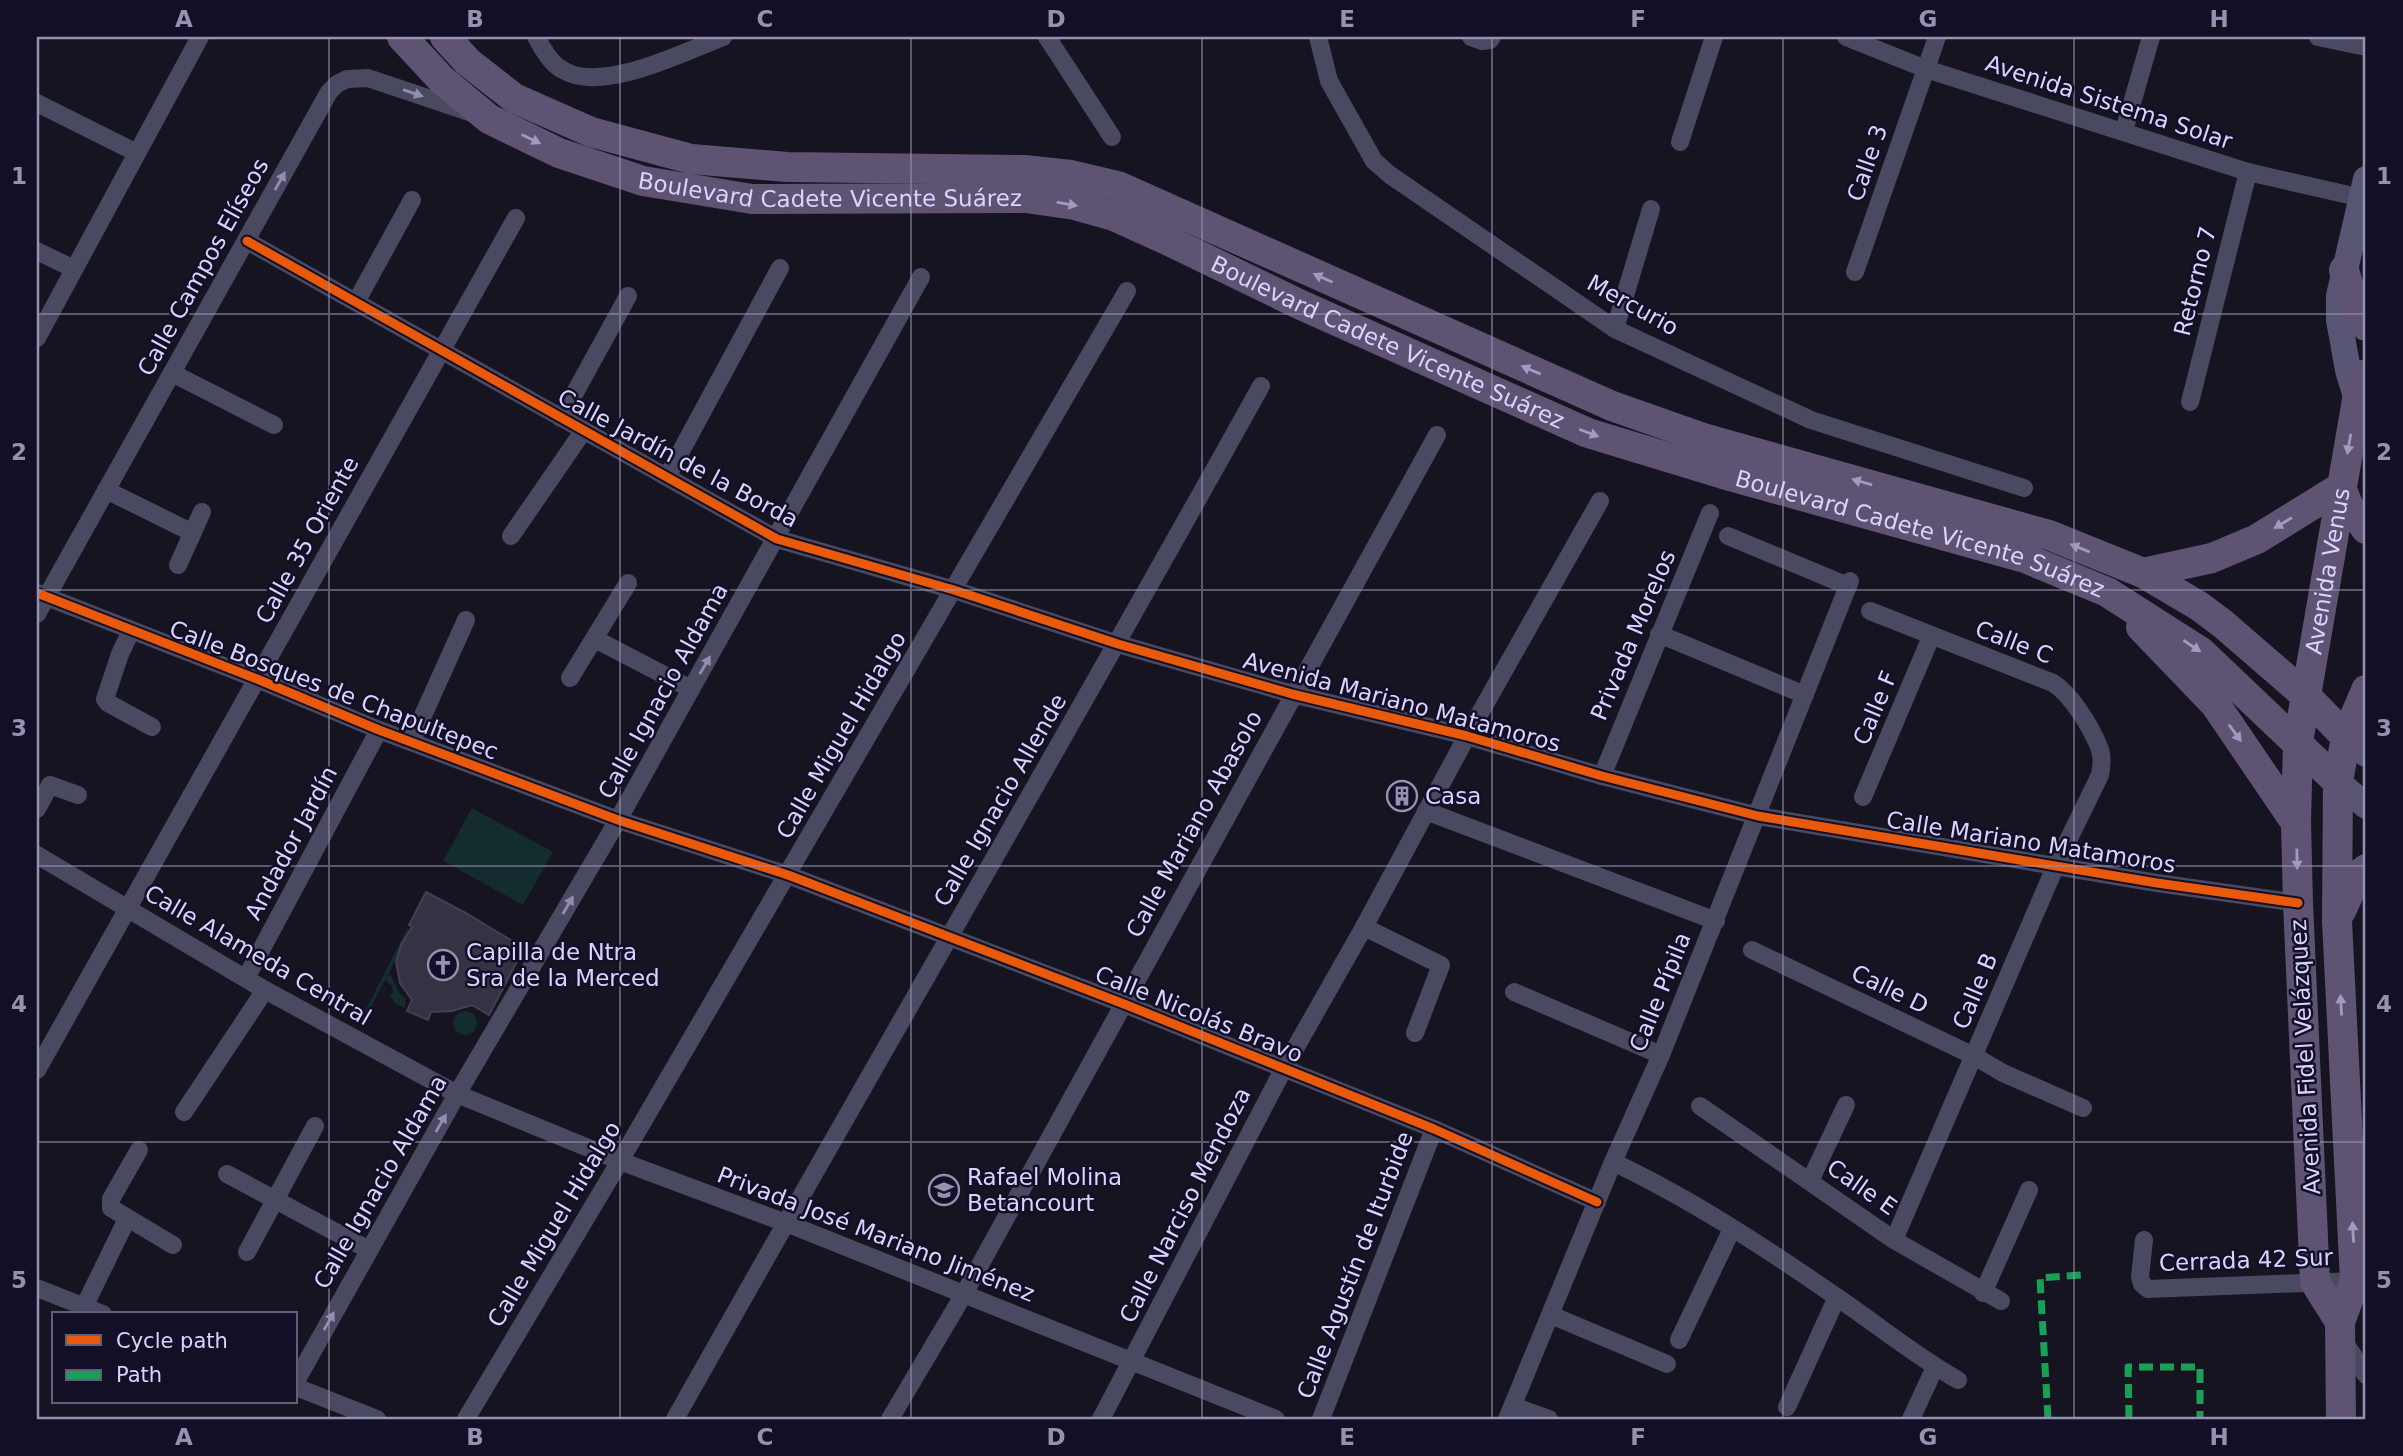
<svg xmlns="http://www.w3.org/2000/svg" width="2403" height="1456" font-family="'DejaVu Sans',sans-serif">
<style>
.green{fill:#132c2d}
.building{fill:#343243;stroke:#433f54;stroke-width:2}
.lines{fill:none;stroke-linecap:round;stroke-linejoin:round}
.street{stroke:#4a4962;stroke-width:18}
.secondary{stroke:#575674;stroke-width:26}
.primary{stroke:#5e5373;stroke-width:30}
.quiet{stroke:#1a9f57;stroke-width:7;stroke-dasharray:14 7;stroke-linecap:butt}
.cycleway-casing{stroke:#130f26;stroke-width:13}
.cycleway{stroke:#e8590c;stroke-width:9}
.oneway{fill:#928eb0}
.oneway2{fill:#a29ac0}
.grid{fill:none;stroke:#9591b1;stroke-width:2;stroke-opacity:0.55}
.labels{text-anchor:middle;stroke-width:5;stroke-linejoin:round;paint-order:stroke}
.street-label{font-size:23px;fill:#d9d4ff;stroke:#130f26}
.poi-label{font-size:23px;fill:#d9d4ff;stroke:#130f26;text-anchor:start}
.neatline{fill:none;stroke:#9591b1;stroke-width:2.5}
.grid-label{font-size:23px;text-anchor:middle;font-weight:bold;fill:#9591b1}
</style>
<rect width="100%" height="100%" fill="#161421"/>
<g class="green">
<path d="M472,808L553,852L523,905L443,861Z"/>
<path d="M407,929L410,930L386,979L390,974L400,994L406,999L405,1008L396,1004L390,995L393,993L392,986L385,980L364,1021L361,1019Z"/>
<circle cx="465" cy="1023" r="12"/>
</g>
<path class="building" d="M426,892L466,913L524,948L489,1015L472,1005L452,1011L431,1012L428,1020L407,1011L412,1000L400,983L396,962L401,945L412,927L409,925Z"/>
<g class="lines">
<g class="street">
<path d="M536,37C543,49 550,63 563,70C601,94 684,52 723,37"/>
<path d="M1047,37L1112,137"/>
<path d="M1318,37L1329,81L1374,161L1390,175L1615,329L1811,420L2024,488"/>
<path d="M1471,37L1482,41L1490,40L1492,37"/>
<path d="M1846,37L1926,69L2248,172L2362,198"/>
<path d="M2318,37L2366,47"/>
<path d="M37,103L137,153"/>
<path d="M2124,131L2151,37"/>
<path d="M1680,142L1714,37"/>
<path d="M247,241L777,539L954,590L1118,644L1292,694L1467,736L1602,776L1758,816L2157,883L2298,903"/>
<path d="M37,251L74,269"/>
<path d="M1855,272L1937,37"/>
<path d="M356,302L412,200"/>
<path d="M1615,329L1651,209"/>
<path d="M37,338L200,37"/>
<path d="M172,373L274,425"/>
<path d="M2190,402L2248,172"/>
<path d="M561,418L628,296"/>
<path d="M667,477L780,268"/>
<path d="M106,490L191,532"/>
<path d="M511,536L584,430"/>
<path d="M1728,536L1848,586"/>
<path d="M178,565L202,512"/>
<path d="M37,593L257,679L379,730L618,820L788,875L1124,1004L1434,1129L1597,1202"/>
<path d="M1870,611L2053,683C2071,694 2091,727 2099,747C2103,756 2102,765 2100,775L2056,865L1894,1240"/>
<path d="M37,614L329,92L337,84L347,79L368,78L472,113"/>
<path d="M131,631L120,654L105,699L108,703L152,727"/>
<path d="M1659,634L1805,695"/>
<path d="M595,639L691,689"/>
<path d="M570,678L628,583"/>
<path d="M411,742L466,620"/>
<path d="M1602,776L1710,513"/>
<path d="M1863,797L1931,637"/>
<path d="M37,809L50,785L78,795"/>
<path d="M1426,811L1716,921"/>
<path d="M37,855L265,990L457,1094L620,1161L786,1223L1276,1419"/>
<path d="M1364,927L1441,965L1415,1033"/>
<path d="M1752,950L1974,1056L2003,1073L2083,1108"/>
<path d="M246,978L379,730"/>
<path d="M1514,992L1661,1055"/>
<path d="M37,1070L516,218"/>
<path d="M1700,1106L1894,1240L2001,1301"/>
<path d="M184,1112L265,990"/>
<path d="M139,1150L111,1199V1208L173,1245"/>
<path d="M1613,1162C1691,1199 1766,1248 1838,1298C1878,1325 1915,1356 1958,1380"/>
<path d="M227,1174L369,1250"/>
<path d="M1810,1181L1846,1105"/>
<path d="M2144,1240L2140,1277L2142,1284L2148,1289L2355,1281"/>
<path d="M247,1252L315,1126"/>
<path d="M37,1288L103,1314"/>
<path d="M1983,1293L2029,1190"/>
<path d="M84,1307L127,1219"/>
<path d="M1551,1315L1667,1364"/>
<path d="M1679,1340L1732,1229"/>
<path d="M2343,1340L2366,1375"/>
<path d="M296,1381L457,1094L618,820L921,277"/>
<path d="M296,1387L377,1419"/>
<path d="M1513,1406L1549,1419"/>
<path d="M1787,1407L1837,1297"/>
<path d="M466,1419L620,1161L1127,291"/>
<path d="M675,1419C869,1074 1069,732 1261,386"/>
<path d="M890,1419L964,1294L1437,435"/>
<path d="M1101,1419L1284,1068L1364,927L1467,736L1600,501"/>
<path d="M1321,1419L1434,1129"/>
<path d="M1507,1419L1613,1162L1661,1055L1850,581"/>
<path d="M1911,1419L1935,1367"/>
</g>
<g class="secondary">
<path d="M2363,407L2357,400L2348,370L2339,320V296L2366,179"/>
<path d="M2346,737L2366,754"/>
<path d="M2338,782L2366,806"/>
</g>
<g class="primary">
<path id="s1" d="M402,37L441,79L489,119L559,153L643,181L752,199L1026,198L1075,205L1114,216L1167,240L1301,305L1588,433L1723,474L2025,558L2107,592L2201,652L2338,782"/>
<path d="M445,37L468,62L514,98L591,132L691,159L787,167L1024,170L1071,175L1118,186L1612,406L1703,438L2049,535L2143,573L2199,606L2223,624L2305,695L2346,737"/>
<path d="M2344,270L2356,310L2366,326"/>
<path d="M2341,487L2348,505L2366,529"/>
<path d="M2143,573L2212,558L2257,539L2341,487"/>
<path d="M2141,627L2215,704L2296,823"/>
<path d="M2341,911L2357,876L2366,869"/>
<path id="s2" d="M2340,1322L2315,1282L2298,903L2296,823L2298,742L2357,400L2366,374"/>
<path d="M2341,1419L2340,1322L2355,1281L2337,921L2338,782L2346,737L2366,690"/>
</g>
<g class="quiet">
<path d="M2048,1419L2040,1278L2082,1275"/>
<path d="M2129,1419L2128,1367H2200V1419"/>
</g>
<g class="cycleway-casing">
<g id="cycleway">
<path d="M247,241L777,539L954,590L1118,644L1292,694L1467,736L1602,776L1758,816L2157,883L2298,903"/>
<path d="M37,593L257,679L379,730L618,820L788,875L1124,1004L1434,1129L1597,1202"/>
</g>
</g>
<use href="#cycleway" class="cycleway"/>
</g>
<defs><path id="oneway-solid" d="M-6-.8H1V-3.2L6.5 0L1 3.2V.8H-6Z" transform="scale(1.75)"/></defs>
<g class="oneway">
<use href="#oneway-solid" transform="translate(413 93) rotate(19)"/>
<use href="#oneway-solid" transform="translate(280 181) rotate(-61)"/>
<use href="#oneway-solid" transform="translate(705 665) rotate(-60)"/>
<use href="#oneway-solid" transform="translate(568 905) rotate(-60)"/>
<use href="#oneway-solid" transform="translate(441 1123) rotate(-60)"/>
<use href="#oneway-solid" transform="translate(329 1321) rotate(-61)"/>
</g>
<g class="oneway2">
<use href="#oneway-solid" transform="translate(531 139) rotate(26)"/>
<use href="#oneway-solid" transform="translate(1067 204) rotate(10)"/>
<use href="#oneway-solid" transform="translate(1323 278) rotate(-156)"/>
<use href="#oneway-solid" transform="translate(1531 370) rotate(-157)"/>
<use href="#oneway-solid" transform="translate(1589 433) rotate(21)"/>
<use href="#oneway-solid" transform="translate(2349 444) rotate(100)"/>
<use href="#oneway-solid" transform="translate(1862 482) rotate(-164)"/>
<use href="#oneway-solid" transform="translate(2283 523) rotate(149)"/>
<use href="#oneway-solid" transform="translate(2080 548) rotate(-158)"/>
<use href="#oneway-solid" transform="translate(2192 646) rotate(34)"/>
<use href="#oneway-solid" transform="translate(2235 733) rotate(54)"/>
<use href="#oneway-solid" transform="translate(2297 859) rotate(89)"/>
<use href="#oneway-solid" transform="translate(2341 1005) rotate(-93)"/>
<use href="#oneway-solid" transform="translate(2353 1232) rotate(-93)"/>
</g>
<path class="grid" d="M329,37V1419M620,37V1419M911,37V1419M1202,37V1419M1492,37V1419M1783,37V1419M2074,37V1419M37,314H2366M37,590H2366M37,866H2366M37,1142H2366"/>
<defs>
<g id="building-ring" transform="scale(1.575)"><circle r="9.5" fill="#130f26" stroke="#9591b1" stroke-width="1.5"/><path d="M-4-6H4V6H1V3H-1V6H-4ZM-2.5-4.3h1.7v1.8h-1.7ZM.8-4.3h1.7v1.8H.8ZM-2.5-1h1.7V.8h-1.7ZM.8-1h1.7V.8H.8Z" fill="#9591b1"/></g>
<g id="church-ring" transform="scale(1.575)"><circle r="9.5" fill="#130f26" stroke="#9591b1" stroke-width="1.5"/><path d="M-1.2-6h2.4v3.5h3.3v2.4h-3.3V6h-2.4V-.1h-3.3v-2.4h3.3Z" fill="#9591b1"/></g>
<g id="school-ring" transform="scale(1.575)"><circle r="9.5" fill="#130f26" stroke="#9591b1" stroke-width="1.5"/><path d="M0-5L7-2L0 1L-7-2ZM-4 1L0 2.5L4 1V4Q0 6-4 4Z" fill="#9591b1"/></g>
</defs>
<g fill-rule="evenodd">
<use href="#building-ring" x="1402" y="796"/>
<use href="#church-ring" x="443" y="965"/>
<use href="#school-ring" x="944" y="1190"/>
</g>
<g class="labels">
<g class="street-label">
<text transform="translate(2109 102) rotate(18)" y="8">Avenida Sistema Solar</text>
<text transform="translate(1867 163) rotate(-71)" y="8">Calle 3</text>
<text dy="8" stroke="none"><textPath href="#s1" startOffset="474">Boulevard Cadete Vicente Suárez</textPath></text>
<text transform="translate(203 267) rotate(-61)" y="8">Calle Campos Elíseos</text>
<text transform="translate(2195 281) rotate(-76)" y="8">Retorno 7</text>
<text transform="translate(1633 305) rotate(29)" y="8">Mercurio</text>
<text dy="8" stroke="none"><textPath href="#s1" startOffset="1062">Boulevard Cadete Vicente Suárez</textPath></text>
<text transform="translate(678 458) rotate(28)" y="8">Calle Jardín de la Borda</text>
<text dy="8" stroke="none"><textPath href="#s1" startOffset="1629">Boulevard Cadete Vicente Suárez</textPath></text>
<text transform="translate(307 540) rotate(-61)" y="8">Calle 35 Oriente</text>
<text dy="8" stroke="none"><textPath href="#s2" startOffset="761">Avenida Venus</textPath></text>
<text transform="translate(1633 635) rotate(-67)" y="8">Privada Morelos</text>
<text transform="translate(2014 642) rotate(21)" y="8">Calle C</text>
<text transform="translate(334 690) rotate(21)" y="8">Calle Bosques de Chapultepec</text>
<text transform="translate(663 691) rotate(-61)" y="8">Calle Ignacio Aldama</text>
<text transform="translate(1402 702) rotate(15)" y="8">Avenida Mariano Matamoros</text>
<text transform="translate(1875 708) rotate(-67)" y="8">Calle F</text>
<text transform="translate(841 735) rotate(-60)" y="8">Calle Miguel Hidalgo</text>
<text transform="translate(1000 800) rotate(-60)" y="8">Calle Ignacio Allende</text>
<text transform="translate(1194 824) rotate(-61)" y="8">Calle Mariano Abasolo</text>
<text transform="translate(2031 842) rotate(9)" y="8">Calle Mariano Matamoros</text>
<text transform="translate(291 843) rotate(-62)" y="8">Andador Jardín</text>
<text transform="translate(258 955) rotate(30)" y="8">Calle Alameda Central</text>
<text transform="translate(1890 989) rotate(26)" y="8">Calle D</text>
<text transform="translate(1975 991) rotate(-67)" y="8">Calle B</text>
<text transform="translate(1660 992) rotate(-68)" y="8">Calle Pípila</text>
<text transform="translate(1199 1014) rotate(22)" y="8">Calle Nicolás Bravo</text>
<text transform="translate(2305 1057) rotate(-93)" y="8">Avenida Fidel Velázquez</text>
<text transform="translate(380 1182) rotate(-60)" y="8">Calle Ignacio Aldama</text>
<text transform="translate(1862 1187) rotate(35)" y="8">Calle E</text>
<text transform="translate(1185 1205) rotate(-63)" y="8">Calle Narciso Mendoza</text>
<text transform="translate(554 1224) rotate(-59)" y="8">Calle Miguel Hidalgo</text>
<text transform="translate(876 1234) rotate(21)" y="8">Privada José Mariano Jiménez</text>
<text transform="translate(2246 1260) rotate(-2)" y="8">Cerrada 42 Sur</text>
<text transform="translate(1355 1265) rotate(-69)" y="8">Calle Agustín de Iturbide</text>
</g>
<g class="poi-label">
<text x="1425" y="804">Casa</text>
<text x="466" y="960">Capilla de Ntra<tspan x="466" dy="26">Sra de la Merced</tspan></text>
<text x="967" y="1185">Rafael Molina<tspan x="967" dy="26">Betancourt</tspan></text>
</g>
</g>
<rect width="2403" height="1456" fill="none" stroke="#130f26" stroke-width="77"/>
<rect x="52" y="1312" width="245" height="91" fill="#130f26" stroke="#625e7d" stroke-width="2"/>
<rect x="66" y="1335" width="35" height="10" fill="#e8590c" stroke="#625e7d" stroke-width="2"/>
<text x="116" y="1348" font-size="21" fill="#d9d4ff">Cycle path</text>
<rect x="66" y="1370" width="35" height="10" fill="#1a9f57" stroke="#625e7d" stroke-width="2"/>
<text x="116" y="1382" font-size="21" fill="#d9d4ff">Path</text>
<rect x="38" y="38" width="2326" height="1380" class="neatline"/>
<g class="grid-label">
<text x="184" y="27">A</text>
<text x="475" y="27">B</text>
<text x="765" y="27">C</text>
<text x="1056" y="27">D</text>
<text x="1347" y="27">E</text>
<text x="1638" y="27">F</text>
<text x="1928" y="27">G</text>
<text x="2219" y="27">H</text>
<text x="19" y="184">1</text>
<text x="2384" y="184">1</text>
<text x="19" y="460">2</text>
<text x="2384" y="460">2</text>
<text x="19" y="736">3</text>
<text x="2384" y="736">3</text>
<text x="19" y="1012">4</text>
<text x="2384" y="1012">4</text>
<text x="19" y="1288">5</text>
<text x="2384" y="1288">5</text>
<text x="184" y="1445">A</text>
<text x="475" y="1445">B</text>
<text x="765" y="1445">C</text>
<text x="1056" y="1445">D</text>
<text x="1347" y="1445">E</text>
<text x="1638" y="1445">F</text>
<text x="1928" y="1445">G</text>
<text x="2219" y="1445">H</text>
</g>
</svg>
